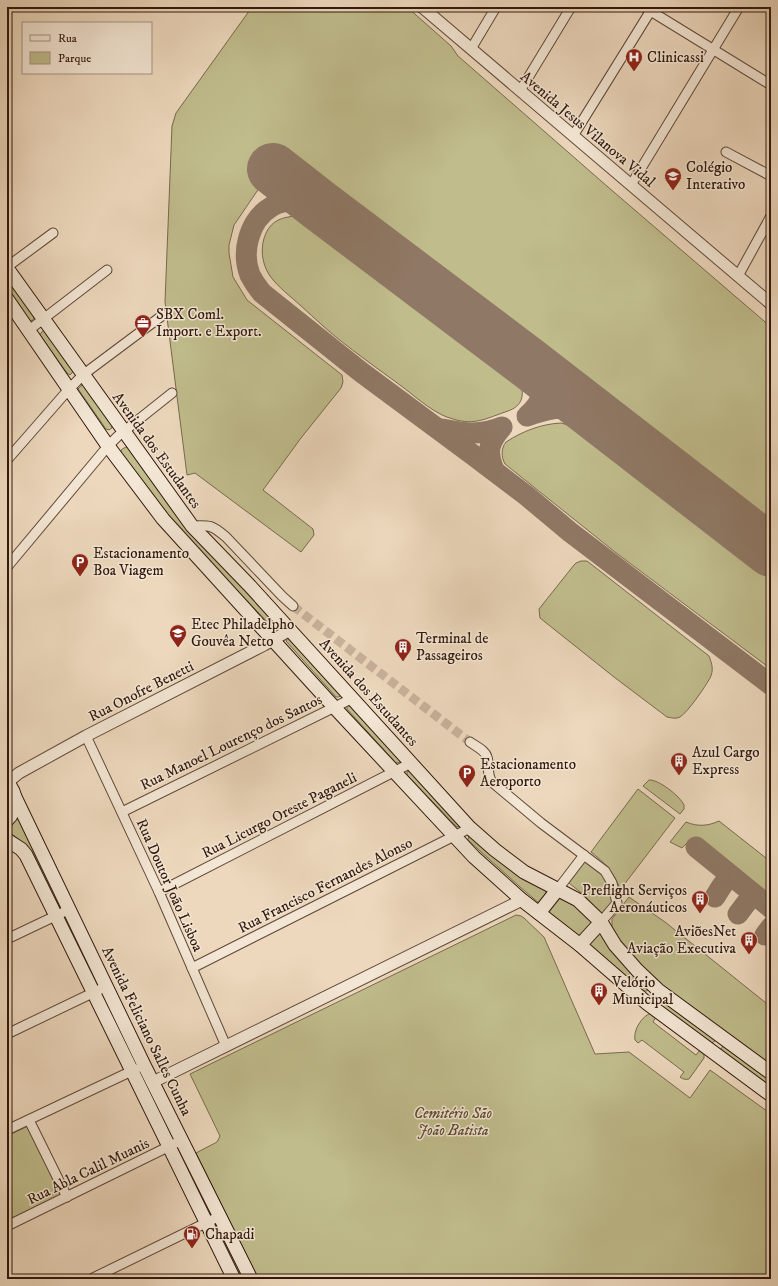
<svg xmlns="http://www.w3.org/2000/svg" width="778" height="1286" font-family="'IM FELL DW Pica',serif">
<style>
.green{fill:#c0bc8c;stroke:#786a4c}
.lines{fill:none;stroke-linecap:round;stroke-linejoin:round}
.taxiway{stroke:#8f7865;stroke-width:21}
.runway{stroke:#8f7865;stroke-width:52}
.minor-tunnel{stroke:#c7b29a;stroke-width:9;stroke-dasharray:9 4.5;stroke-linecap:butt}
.minor-casing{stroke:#604839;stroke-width:11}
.tertiary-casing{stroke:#604839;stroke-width:13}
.secondary-casing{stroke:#31180d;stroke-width:15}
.minor{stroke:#f3e6d4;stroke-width:9}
.tertiary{stroke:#f3e6d4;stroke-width:11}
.secondary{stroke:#f3e6d4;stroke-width:13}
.labels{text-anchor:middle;stroke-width:3;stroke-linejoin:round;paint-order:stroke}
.poi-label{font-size:15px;fill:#31180d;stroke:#f3e6d4;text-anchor:start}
.street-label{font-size:15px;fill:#31180d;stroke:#f3e6d4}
.park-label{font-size:15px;font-style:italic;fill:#5c4933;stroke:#f3e6d4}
</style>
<rect width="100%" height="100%" fill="#edd8bd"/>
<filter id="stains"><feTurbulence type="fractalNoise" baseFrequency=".005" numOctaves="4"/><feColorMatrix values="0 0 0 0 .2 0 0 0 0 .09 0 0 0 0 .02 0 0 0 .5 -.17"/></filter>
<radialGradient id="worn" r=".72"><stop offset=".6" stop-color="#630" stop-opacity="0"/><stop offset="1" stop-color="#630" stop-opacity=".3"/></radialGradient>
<g class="green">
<path d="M252,7H407L451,46L458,56L608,187L771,327V527L714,483L573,370L286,154L280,155L265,175L266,178L234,225L229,245V253L233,277L247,300L342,375L343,382L341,388L301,438L263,490L313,529L314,535L301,552L195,473L187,475L165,302L172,126L176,113Z"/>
<path d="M296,216L310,222L392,286L520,382C525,396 522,406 508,411C487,418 475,426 453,419C436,415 418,399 404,388C377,368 348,348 323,326C315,319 308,312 300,305C290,296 278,287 270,276C261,263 260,246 266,233C272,220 283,217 296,216Z"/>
<path d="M7,279L33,316L34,318L32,321H30L7,288Z"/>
<path d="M43,331L46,332L73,370L72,373L70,375L67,373L40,335L41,333Z"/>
<path d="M82,385L85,386L112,424V428L109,430L106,429L78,389Z"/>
<path d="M561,423L583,429L678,506L771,577V669L615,552L505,464C501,457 501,448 506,442C523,431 541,424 561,423Z"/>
<path d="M128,447L280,628L275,630L211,563L161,508L121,453V450L124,448Z"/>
<path d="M581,561H587L709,656C712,664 714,670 710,678C705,687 688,712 680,717C676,719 672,718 667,717L614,677L540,618L539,609L574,565L576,563Z"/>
<path d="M291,636L342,694L339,697H336L286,641L288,637Z"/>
<path d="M350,704L401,758V762L396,763L347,709V706Z"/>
<path d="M411,770L461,826L457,827L407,775V772Z"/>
<path d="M649,780C658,779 680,796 684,805V809L680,814L643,786Z"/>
<path d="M638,789L675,818L620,890C615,873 604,862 591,852Z"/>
<path d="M16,813L62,906L59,907L56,905L24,844L16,837L7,831V824Z"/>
<path d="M719,821L771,862V901L691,839L682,848L670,842L686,822C698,827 708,826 719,821Z"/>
<path d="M469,835L548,890L549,895L540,904L519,886L468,840Z"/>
<path d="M586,860C603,874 607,879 613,901L601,914L584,895L569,883Z"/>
<path d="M558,896L575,904L595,923L579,939L545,913Z"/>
<path d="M629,897L665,922L771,1007V1067L675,997L641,966L621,944L612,928V919Z"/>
<path d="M516,915L521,916L524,918L544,937L595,1054L629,1052L690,1098L710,1070L771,1114V1279H258L196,1153L217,1142L220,1136L190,1074Z"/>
<path d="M67,917L99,985L94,984L65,920Z"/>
<path d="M601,932L649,986L647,991H642L588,943Z"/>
<path d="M656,996L716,1040L712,1043L654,1001V999Z"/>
<path d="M651,1013L656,1017L653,1022L696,1055L700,1050L704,1054V1058L689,1079C685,1080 683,1079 680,1077L684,1072L642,1040L638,1043L635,1040C633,1030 642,1016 651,1013Z"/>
<path d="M723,1046H727L771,1077V1087L721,1051V1049Z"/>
<path d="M28,1126L62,1195L7,1221V1136Z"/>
<path d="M215,1224H218L244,1279H237L212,1225Z"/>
</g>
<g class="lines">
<g class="taxiway">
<path d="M319,205C303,201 285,198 271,207C249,220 241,252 250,275C253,281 257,287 262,293L361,372L473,455L527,496L570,532L771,685"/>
<path d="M531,365C546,386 547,398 527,416C544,410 561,405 580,410C588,412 597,418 605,422"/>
<path d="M442,429C463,433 481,436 502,427C489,442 486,451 494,470"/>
<path d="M696,847L771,908"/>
<path d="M715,897C720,889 725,878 734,878"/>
<path d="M738,914L750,898L756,896"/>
<path d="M765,935L771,927"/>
</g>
<path class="runway" d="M273,169L319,205L531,365L771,551"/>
<path class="minor-tunnel" d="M293,606L470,742"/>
<g class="minor-casing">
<g id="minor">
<path d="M644,7L771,85"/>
<path d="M471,49L496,7"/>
<path d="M520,91L571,7"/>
<path d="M573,136L653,7"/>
<path d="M726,152L771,176"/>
<path d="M631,185L739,7"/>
<path d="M7,267L53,233"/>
<path d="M738,276L771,216"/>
<path d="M29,330L107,270"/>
<path d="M7,460L69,389L84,374L163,315"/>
<path d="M192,526C210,525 212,525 226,537L282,596L293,606"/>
<path d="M7,567L108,446L118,436L172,393"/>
<path d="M86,736L159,892L226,1046"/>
<path d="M470,742C475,746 485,750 487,757C490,766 486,774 492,782L541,823L605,871L612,883L617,903L601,922"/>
<path d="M122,812L353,698"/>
<path d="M558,889L584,855"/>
<path d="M159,892L411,763"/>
<path d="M7,939L70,909"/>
<path d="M192,968L470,828"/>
<path d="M7,1034L107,986"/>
<path d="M29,1120L67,1197"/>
<path d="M7,1130L136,1069"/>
<path d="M7,1226L182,1140"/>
<path d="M91,1279L220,1216"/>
</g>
</g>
<g class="tertiary-casing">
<g id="tertiary">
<path d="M422,7L771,304"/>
<path d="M8,782L19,773L86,736L264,645L290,630"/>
<path d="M153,1082L522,900"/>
</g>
</g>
<g class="secondary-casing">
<g id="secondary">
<path d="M7,268L192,526L249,585L470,828L495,850L524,872L578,900L601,922L615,945L637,970L658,990L771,1073"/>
<path d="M7,299L108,446L163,519L334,707L474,857L522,900L580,945L648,1004L771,1095"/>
<path d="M7,782C17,793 19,809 7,820"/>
<path d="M15,797L144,1065L251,1279"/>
<path d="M7,840L21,849L26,855L234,1279"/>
<path d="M539,913L558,889"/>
<path d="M580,945L601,922"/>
</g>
</g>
<use href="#minor" class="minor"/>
<use href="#tertiary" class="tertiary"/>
<use href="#secondary" class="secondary"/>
</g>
<defs>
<g id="hospital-pin" transform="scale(0.9)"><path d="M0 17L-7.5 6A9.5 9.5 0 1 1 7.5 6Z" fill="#8f2418" stroke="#f3e6d4"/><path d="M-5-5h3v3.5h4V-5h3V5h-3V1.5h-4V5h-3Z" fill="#fff"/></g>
<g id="school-pin" transform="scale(0.9)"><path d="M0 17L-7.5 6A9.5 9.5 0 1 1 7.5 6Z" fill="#8f2418" stroke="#f3e6d4"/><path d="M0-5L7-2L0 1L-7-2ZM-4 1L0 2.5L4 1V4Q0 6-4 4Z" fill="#fff"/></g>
<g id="office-pin" transform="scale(0.9)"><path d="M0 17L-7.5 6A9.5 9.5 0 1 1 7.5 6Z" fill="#8f2418" stroke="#f3e6d4"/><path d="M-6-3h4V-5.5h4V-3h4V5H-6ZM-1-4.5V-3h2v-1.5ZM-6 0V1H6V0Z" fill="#fff"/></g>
<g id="parking-pin" transform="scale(0.9)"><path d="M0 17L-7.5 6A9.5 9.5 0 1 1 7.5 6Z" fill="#8f2418" stroke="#f3e6d4"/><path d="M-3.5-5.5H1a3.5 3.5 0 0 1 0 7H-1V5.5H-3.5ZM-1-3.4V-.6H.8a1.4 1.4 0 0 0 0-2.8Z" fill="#fff"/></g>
<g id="university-pin" transform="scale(0.9)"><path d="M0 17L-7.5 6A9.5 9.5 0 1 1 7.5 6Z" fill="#8f2418" stroke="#f3e6d4"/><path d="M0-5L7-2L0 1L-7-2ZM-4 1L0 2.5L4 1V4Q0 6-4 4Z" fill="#fff"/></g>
<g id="building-pin" transform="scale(0.9)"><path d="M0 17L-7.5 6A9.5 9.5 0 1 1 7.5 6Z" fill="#8f2418" stroke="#f3e6d4"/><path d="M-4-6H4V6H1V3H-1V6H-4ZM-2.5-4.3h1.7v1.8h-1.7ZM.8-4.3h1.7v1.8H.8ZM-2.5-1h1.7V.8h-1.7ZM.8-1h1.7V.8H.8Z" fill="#fff"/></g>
<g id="fuel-pin" transform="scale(0.9)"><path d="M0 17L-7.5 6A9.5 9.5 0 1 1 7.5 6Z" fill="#8f2418" stroke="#f3e6d4"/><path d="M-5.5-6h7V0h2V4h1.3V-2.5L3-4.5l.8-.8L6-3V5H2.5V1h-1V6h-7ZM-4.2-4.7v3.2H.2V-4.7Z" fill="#fff"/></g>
</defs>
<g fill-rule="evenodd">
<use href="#hospital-pin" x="634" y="57"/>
<use href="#school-pin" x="673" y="176"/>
<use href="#office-pin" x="143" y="323"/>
<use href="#parking-pin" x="80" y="562"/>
<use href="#university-pin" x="178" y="633"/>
<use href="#building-pin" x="403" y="647"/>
<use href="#building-pin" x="679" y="761"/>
<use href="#parking-pin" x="467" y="773"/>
<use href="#building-pin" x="700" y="899"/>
<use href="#building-pin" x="749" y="940"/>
<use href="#building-pin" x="599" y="991"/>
<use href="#fuel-pin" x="192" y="1234"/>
</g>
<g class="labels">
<g class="poi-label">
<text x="647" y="62">Clinicassi</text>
<text x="686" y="172">Colégio<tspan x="686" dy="17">Interativo</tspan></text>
<text x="156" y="319">SBX Coml.<tspan x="156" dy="17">Import. e Export.</tspan></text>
<text x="93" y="558">Estacionamento<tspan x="93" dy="17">Boa Viagem</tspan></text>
<text x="191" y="629">Etec Philadelpho<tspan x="191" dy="17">Gouvêa Netto</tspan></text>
<text x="416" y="643">Terminal de<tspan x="416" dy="17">Passageiros</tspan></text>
<text x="692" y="757">Azul Cargo<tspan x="692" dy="17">Express</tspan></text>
<text x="480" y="769">Estacionamento<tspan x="480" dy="17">Aeroporto</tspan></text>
<text x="687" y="895" text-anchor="end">Preflight Serviços<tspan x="687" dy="17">Aeronáuticos</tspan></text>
<text x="736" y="936" text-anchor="end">AviõesNet<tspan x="736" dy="17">Aviação Executiva</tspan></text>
<text x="612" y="987">Velório<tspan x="612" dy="17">Municipal</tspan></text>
<text x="205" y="1239">Chapadi</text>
</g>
<g class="street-label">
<text transform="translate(588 129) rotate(40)" y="5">Avenida Jesus Vilanova Vidal</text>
<text transform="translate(157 450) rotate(54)" y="5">Avenida dos Estudantes</text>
<text transform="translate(141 691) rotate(-27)" y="5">Rua Onofre Benetti</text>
<text transform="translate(369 692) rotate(48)" y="5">Avenida dos Estudantes</text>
<text transform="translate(231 742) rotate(-26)" y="5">Rua Manoel Lourenço dos Santos</text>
<text transform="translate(279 815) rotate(-27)" y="5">Rua Licurgo Oreste Paganeli</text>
<text transform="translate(170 885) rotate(66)" y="5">Rua Doutor João Lisboa</text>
<text transform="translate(325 885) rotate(-27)" y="5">Rua Francisco Fernandes Alonso</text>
<text transform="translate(147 1031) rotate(64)" y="5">Avenida Feliciano Salles Cunha</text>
<text transform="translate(88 1171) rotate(-26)" y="5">Rua Abla Calil Muanis</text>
</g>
<g class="park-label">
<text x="453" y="1118">Cemitério São<tspan x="453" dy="17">João Batista</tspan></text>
</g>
</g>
<rect width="778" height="1286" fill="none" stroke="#edd8bd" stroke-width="24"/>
<rect x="8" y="8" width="762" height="1270" fill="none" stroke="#31180d" stroke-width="2"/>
<rect x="12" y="12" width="754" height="1262" fill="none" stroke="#31180d"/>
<rect x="22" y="22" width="130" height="52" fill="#f3e6d4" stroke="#a59484"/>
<rect x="30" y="35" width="20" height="6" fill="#f3e6d4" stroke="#a59484"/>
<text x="58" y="42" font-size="12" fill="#31180d">Rua</text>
<rect x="30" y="52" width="20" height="12" fill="#c0bc8c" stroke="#a59484"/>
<text x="58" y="62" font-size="12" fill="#31180d">Parque</text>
<rect width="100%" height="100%" filter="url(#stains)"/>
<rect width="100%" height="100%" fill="url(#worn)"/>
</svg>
